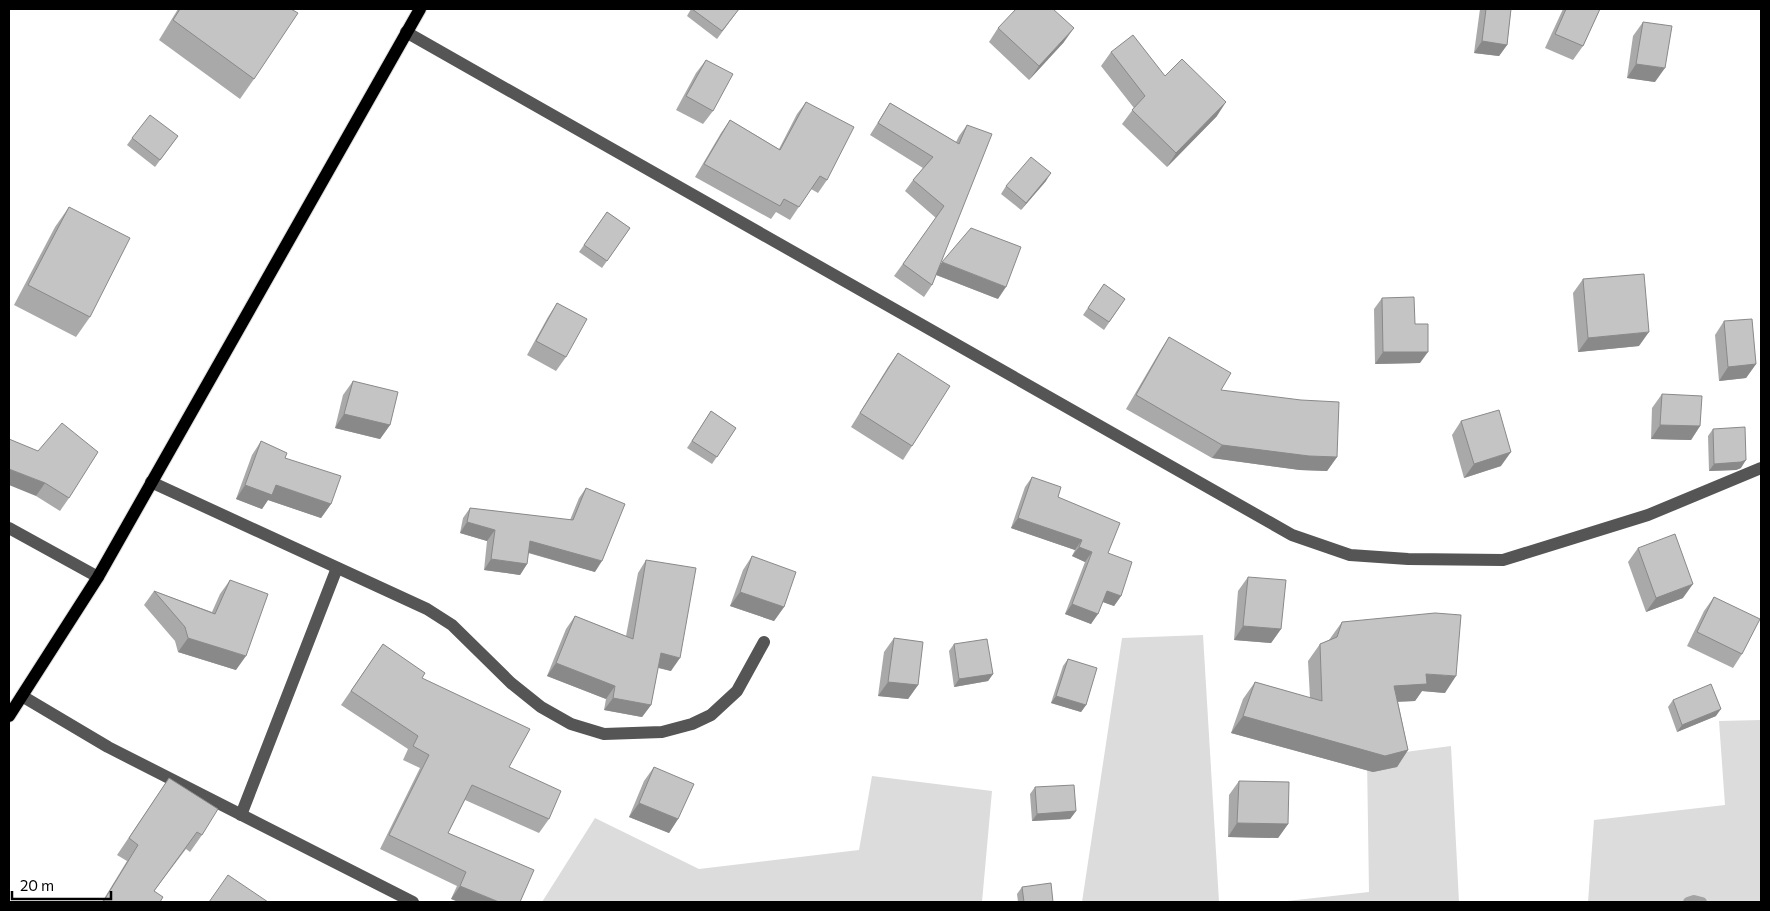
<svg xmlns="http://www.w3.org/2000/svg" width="1770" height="911" font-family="Commissioner,sans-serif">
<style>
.green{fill:#dcdcdc}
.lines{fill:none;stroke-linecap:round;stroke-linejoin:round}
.stream{stroke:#a3a3a3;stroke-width:10}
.major-casing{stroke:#dbdbdb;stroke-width:14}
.minor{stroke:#555;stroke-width:12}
.major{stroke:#000;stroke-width:12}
.wall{fill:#a9a9a9}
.shaded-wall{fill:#898989}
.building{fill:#c4c4c4;stroke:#898989}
</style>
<rect width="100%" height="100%" fill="#fff"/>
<g class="green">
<path d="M1203,635L1219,902H1082L1122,638Z"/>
<path d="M1761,720V902H1588L1594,820L1725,805L1719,721Z"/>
<path d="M1451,746L1459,902H1278L1369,892L1367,757Z"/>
<path d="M872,776L992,791L982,902H542L595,818L699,869L859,850Z"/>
</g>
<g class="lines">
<path class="stream" d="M1688,902L1694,900L1702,902"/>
<g class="major-casing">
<path id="major" d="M9,716L98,577L420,9"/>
</g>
<g class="minor">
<path d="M406,32L1292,535L1350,555L1408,559L1503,560L1648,515L1761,468"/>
<path d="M151,482L427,609L452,625L511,683L541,707L571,724L604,734L662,732L692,724L711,715L737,691L764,642"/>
<path d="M9,528L98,577"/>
<path d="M22,696L108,747L413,902"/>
<path d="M241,815L337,568"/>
</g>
<use href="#major" class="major"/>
</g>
<g class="wall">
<path d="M178,9H291L254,79L240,99L159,40Z"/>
<path d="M691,9H739L717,39L687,16Z"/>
<path d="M1480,9H1511L1507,45L1499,56L1474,53Z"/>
<path d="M1563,9H1600L1583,46L1573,60L1545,48Z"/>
<path d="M1643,22L1655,82L1627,78L1633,36Z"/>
<path d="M998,28L1064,42L1029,80L989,42Z"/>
<path d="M1111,52L1165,76L1217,116L1167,167L1122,124L1134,108L1101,66Z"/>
<path d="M706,60L713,111L703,124L676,110L696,73Z"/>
<path d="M806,102L827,180L818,193L811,189L790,220L776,212L771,219L695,177L721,133L730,120L779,149L797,114Z"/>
<path d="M890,103L956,142L959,136L967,125L940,265L998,299L936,275L932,285L924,297L894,276L936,218L905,191L913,180L923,168L870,135Z"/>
<path d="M178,136L155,167L127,145L132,138Z"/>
<path d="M1046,181L1021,210L1001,194L1006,186Z"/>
<path d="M69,207L90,317L76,337L14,305L55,227Z"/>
<path d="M607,212L630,228L602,268L579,252Z"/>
<path d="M1583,279L1639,346L1578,352L1573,293Z"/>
<path d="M1104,284L1125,299L1104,330L1083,315Z"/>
<path d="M1382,298L1415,324L1420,363L1375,364L1374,309Z"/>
<path d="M557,303L566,357L556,371L527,355L548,317Z"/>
<path d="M1724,321L1756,364L1746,378L1719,381L1715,335Z"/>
<path d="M1169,337L1221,390L1337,457L1327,471L1300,470L1212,458L1126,409L1160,351Z"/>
<path d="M898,353L912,446L903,460L851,427L888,367Z"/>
<path d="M353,381L390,425L380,439L335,428L343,395Z"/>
<path d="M1662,394L1700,426L1691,440L1651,439L1652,408Z"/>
<path d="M711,411L736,428L712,464L687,448Z"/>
<path d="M1461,421L1501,466L1464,478L1452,435Z"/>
<path d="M1713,429L1741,468L1736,470L1709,471L1708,436Z"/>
<path d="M261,441L285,458L331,504L321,518L268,500L262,509L236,499L252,455Z"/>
<path d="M38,451L69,498L60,511L36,496Z"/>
<path d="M1032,477L1058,497L1108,553L1121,596L1114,606L1103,602L1091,624L1065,614L1085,562L1072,556L1075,550L1011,528L1025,487Z"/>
<path d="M586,488L595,572L528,553L527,564L520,575L484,570L487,541L460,533L463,518L470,508L570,520L579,498Z"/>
<path d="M1638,548L1683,598L1646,612L1628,562Z"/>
<path d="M752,556L784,607L774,621L730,606L743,570Z"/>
<path d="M646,560L671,671L658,668L651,705L642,717L604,710L606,699L547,676L566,629L575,616L626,636L638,573Z"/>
<path d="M1248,577L1281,629L1271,643L1234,640L1238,591Z"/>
<path d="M230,580L236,670L178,652L175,641L144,605L154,591L212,612L220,594Z"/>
<path d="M1714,597L1742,654L1733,668L1687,646L1704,611Z"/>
<path d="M1342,622L1445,693L1422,691L1415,701L1398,702L1408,750L1397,767L1373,772L1231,733L1243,699L1255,682L1310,698L1308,661L1320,644L1329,640Z"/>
<path d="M894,638L918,685L908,699L878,696L884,652Z"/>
<path d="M383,644L422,678L509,767L549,819L539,833L465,800L448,833L534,870L451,899L457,886L380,849L420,768L403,760L408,749L341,705Z"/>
<path d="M954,644L993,674L988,681L954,687L949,651Z"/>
<path d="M1068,659L1086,705L1081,712L1051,703L1063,666Z"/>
<path d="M1673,700L1716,716L1677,732L1668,707Z"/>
<path d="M654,767L678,819L669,833L629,817L644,781Z"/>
<path d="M169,778L202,835L190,852L186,849L154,891L160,902H102L127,861L117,855Z"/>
<path d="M1239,781L1288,824L1278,838L1228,837L1229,795Z"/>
<path d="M1035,787L1076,811L1070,819L1032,821L1030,794Z"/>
<path d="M1022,887L1053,902H1018L1017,894Z"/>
</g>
<g class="shaded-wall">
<path d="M1074,28L1064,42L1029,80L1039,66Z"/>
<path d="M1482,41L1507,45L1499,56L1474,53Z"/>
<path d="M1636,64L1665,68L1655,82L1627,78Z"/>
<path d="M1226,102L1217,116L1167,167L1176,153Z"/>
<path d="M1051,173L1046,181L1021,210L1026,203Z"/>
<path d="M942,262L1006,287L998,299L934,274Z"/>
<path d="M1649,332L1639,346L1578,352L1588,338Z"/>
<path d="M1383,352H1428L1420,363L1375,364Z"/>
<path d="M1756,364L1746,378L1719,381L1728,367Z"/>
<path d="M344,414L390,425L380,439L335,428Z"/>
<path d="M1660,425L1700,426L1691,440L1651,439Z"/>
<path d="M1222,445L1337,457L1327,471L1300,470L1212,458Z"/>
<path d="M1511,452L1501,466L1464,478L1474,464Z"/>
<path d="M1746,460L1741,468L1736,470L1709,471L1714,464Z"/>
<path d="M9,469L45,483L36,496L9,485Z"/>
<path d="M245,485H276L331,504L321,518L268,500L262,509L236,499Z"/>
<path d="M1018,518L1082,540L1075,550L1011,528Z"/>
<path d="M467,522L495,530L487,541L460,533Z"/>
<path d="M530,541L602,561L595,572L523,551Z"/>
<path d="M1079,547L1092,552L1085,562L1072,556Z"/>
<path d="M491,559L527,564L520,575L484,570Z"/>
<path d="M1693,584L1683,598L1646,612L1656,598Z"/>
<path d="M1107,591L1121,596L1114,606L1100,601Z"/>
<path d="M740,592L784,607L774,621L730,606Z"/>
<path d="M1072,604L1098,614L1091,624L1065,614Z"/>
<path d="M1243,626L1281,629L1271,643L1234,640Z"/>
<path d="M188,638L246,656L236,670L178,652Z"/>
<path d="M661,653L680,658L671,671L652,666Z"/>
<path d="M556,663L615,686L606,699L547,676Z"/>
<path d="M993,674L988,681L954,687L959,679Z"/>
<path d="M1426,674L1456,676L1445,693L1422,691L1415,701L1382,702L1394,686Z"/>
<path d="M888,682L918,685L908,699L878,696Z"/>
<path d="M1056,696L1086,705L1081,712L1051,703Z"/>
<path d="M613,698L651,705L642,717L604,710Z"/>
<path d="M1721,709L1716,716L1677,732L1682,725Z"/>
<path d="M1243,716L1408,750L1397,767L1373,772L1231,733Z"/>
<path d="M639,803L678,819L669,833L629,817Z"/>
<path d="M1076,811L1070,819L1032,821L1037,814Z"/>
<path d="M1237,823L1288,824L1278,838L1228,837Z"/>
<path d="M460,886L499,902H458L451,899Z"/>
</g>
<g class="building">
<path d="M180,9H291L298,13L254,79L173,20Z"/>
<path d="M692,9H739L722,31Z"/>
<path d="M1016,9H1053L1074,28L1039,66L998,28Z"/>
<path d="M1486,9H1511L1507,45L1482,41Z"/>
<path d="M1566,9H1600L1583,46L1555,34Z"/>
<path d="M1643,22L1672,26L1665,68L1636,64Z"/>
<path d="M1133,35L1165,76L1182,59L1226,102L1176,153L1132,110L1145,96L1111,52Z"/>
<path d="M706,60L733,74L713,111L686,96Z"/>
<path d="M806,102L854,127L827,180L820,176L799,207L784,199L780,206L704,164L730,120L780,150Z"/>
<path d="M890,103L959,144L967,125L992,134L932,285L903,264L944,206L913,180L933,157L878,123Z"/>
<path d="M150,115L178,136L160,160L132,138Z"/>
<path d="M1031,157L1051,173L1026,203L1006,186Z"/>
<path d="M69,207L130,238L90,317L28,285Z"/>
<path d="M607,212L630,228L607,261L584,245Z"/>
<path d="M971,228L1021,247L1006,287L942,262Z"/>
<path d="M1644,274L1649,332L1588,338L1583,279Z"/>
<path d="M1104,284L1125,299L1109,322L1088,308Z"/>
<path d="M1414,297L1415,324H1428V352H1383L1382,298Z"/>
<path d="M557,303L587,319L566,357L536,341Z"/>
<path d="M1752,319L1756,364L1728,367L1724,321Z"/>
<path d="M1169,337L1231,373L1221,390L1301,400L1339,402L1337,457L1309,456L1222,445L1136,395Z"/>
<path d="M898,353L950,386L912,446L860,413Z"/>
<path d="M353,381L398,392L390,425L344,414Z"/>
<path d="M1662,394L1702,396L1700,426L1660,425Z"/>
<path d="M1499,410L1511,452L1474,464L1461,421Z"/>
<path d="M711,411L736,428L717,457L692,441Z"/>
<path d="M62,423L98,452L69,498L45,483L9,469V439L38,451Z"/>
<path d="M1745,427L1746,460L1741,462L1714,464L1713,429Z"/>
<path d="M261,441L287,453L285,458L341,476L331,504L276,485L272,495L245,485Z"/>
<path d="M1032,477L1061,487L1058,497L1120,523L1108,553L1132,562L1121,596L1107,591L1098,614L1072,604L1092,552L1079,547L1082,540L1018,518Z"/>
<path d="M586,488L625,504L602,561L530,541L527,564L491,559L495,530L467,522L470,508L573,520Z"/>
<path d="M1675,534L1693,584L1656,598L1638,548Z"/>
<path d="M752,556L796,572L784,607L740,592Z"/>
<path d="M646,560L696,568L680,658L661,653L651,705L613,698L615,686L556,663L575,616L633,639Z"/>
<path d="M1248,577L1286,580L1281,629L1243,626Z"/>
<path d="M230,580L268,594L246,656L188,638L185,627L154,591L215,614Z"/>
<path d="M1714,597L1760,619L1742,654L1697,632Z"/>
<path d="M1435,613L1461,615L1456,676L1426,674L1427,684L1394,686L1408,750L1385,756L1243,716L1255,682L1322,701L1320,644L1337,637L1342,622Z"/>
<path d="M894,638L923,642L918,685L888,682Z"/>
<path d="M987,639L993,674L959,679L954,644Z"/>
<path d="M383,644L425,673L422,678L530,729L509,767L561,791L549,819L472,785L448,833L534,870L520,902H499L460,886L466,872L389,835L429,755L413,746L418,736L351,691Z"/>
<path d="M1068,659L1097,668L1086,705L1056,696Z"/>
<path d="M1711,684L1721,709L1682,725L1673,700Z"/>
<path d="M654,767L694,784L678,819L639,803Z"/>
<path d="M169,778L218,809L202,835L197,832L154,891L163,897L160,902H103L138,845L129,838Z"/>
<path d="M1239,781L1289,782L1288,824L1237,823Z"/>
<path d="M1074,785L1076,811L1037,814L1035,787Z"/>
<path d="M228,875L268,902H209Z"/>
<path d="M1051,883L1053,902H1024L1022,887Z"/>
</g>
<rect width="1770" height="911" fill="none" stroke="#000000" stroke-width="20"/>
<path d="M12 891v8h99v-8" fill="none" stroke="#000000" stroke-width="2.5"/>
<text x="20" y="891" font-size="15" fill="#000000" stroke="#ffffff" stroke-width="4" paint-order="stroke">20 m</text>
</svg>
